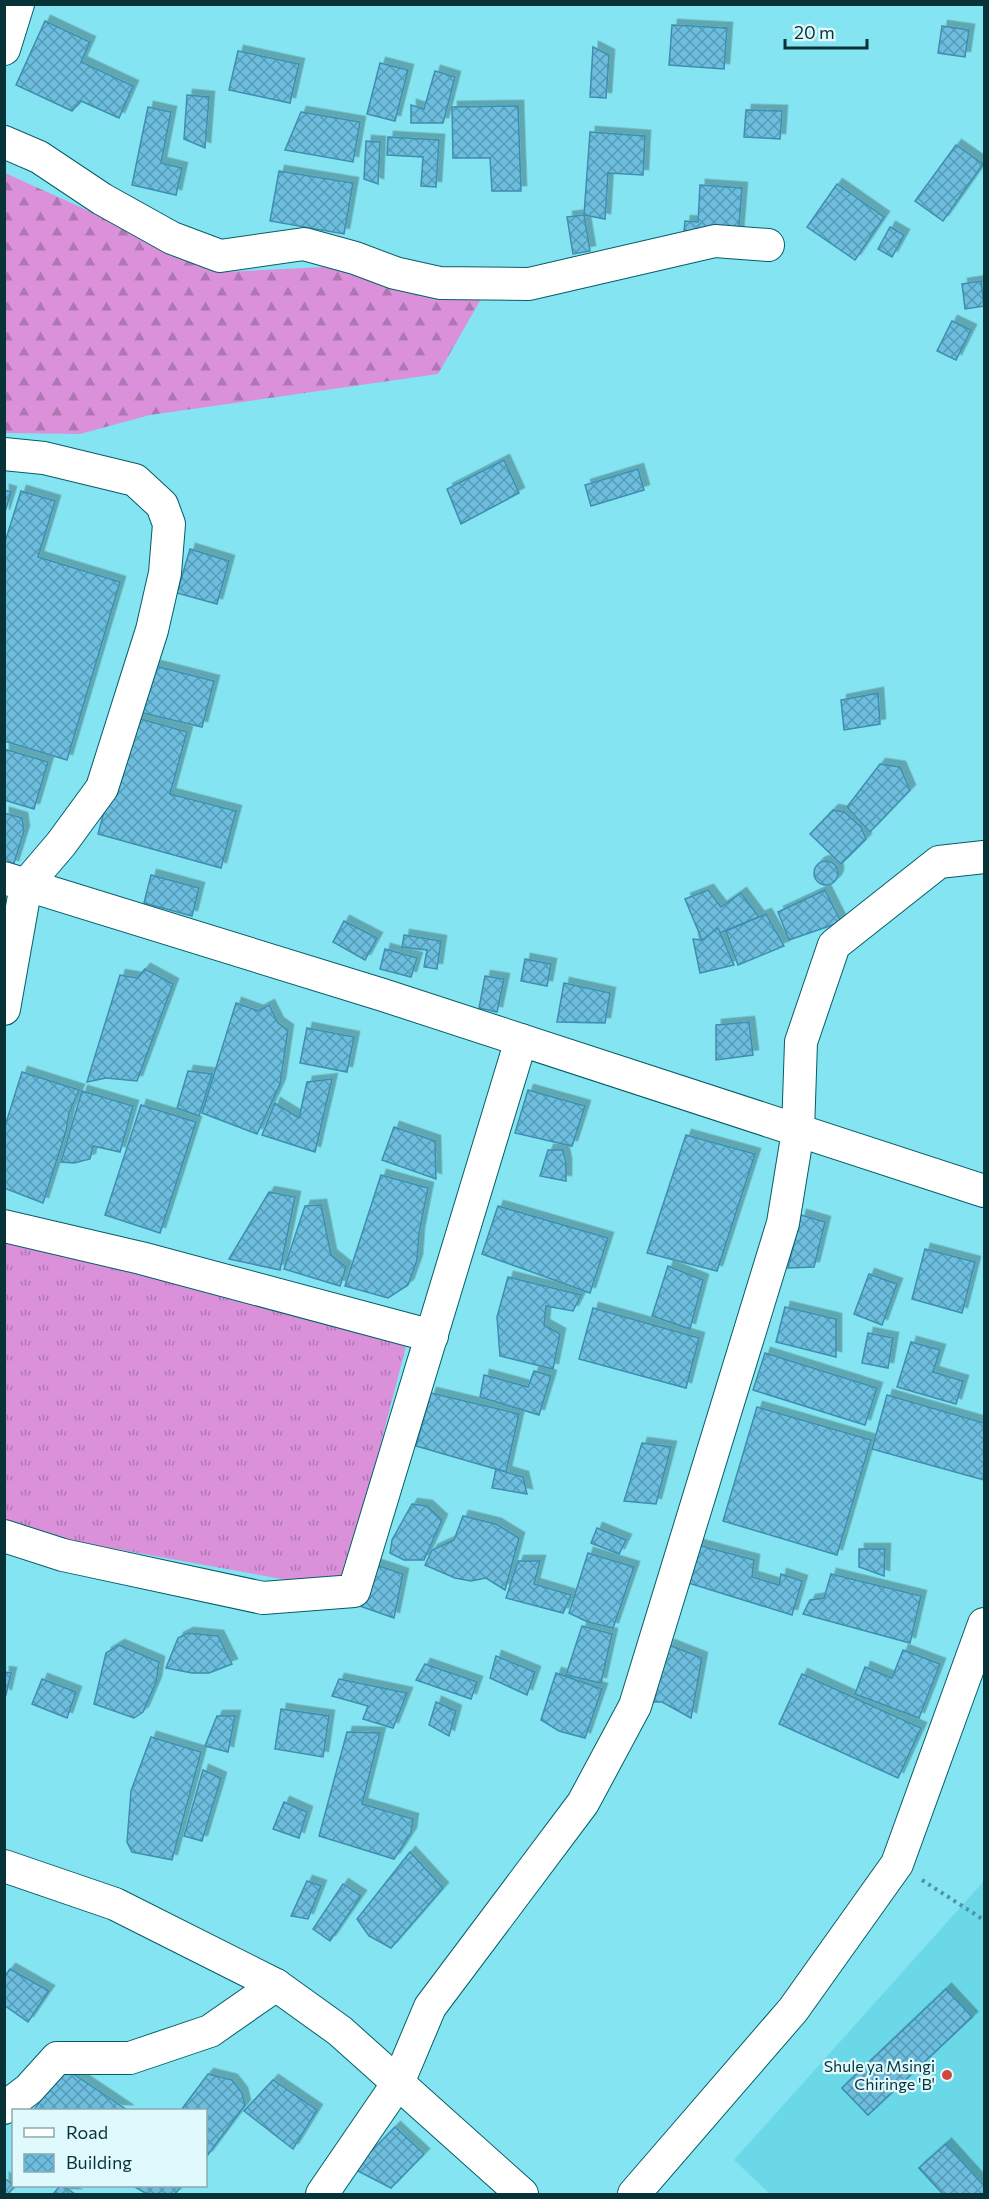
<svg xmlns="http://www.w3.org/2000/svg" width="989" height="2199" font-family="Commissioner,sans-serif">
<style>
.built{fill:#6ad8e7}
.grass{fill:url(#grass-tufts)}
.forest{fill:url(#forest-firs)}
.building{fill:url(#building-cross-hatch);stroke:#3d8faf;stroke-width:1.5;filter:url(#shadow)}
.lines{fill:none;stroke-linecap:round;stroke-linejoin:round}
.street-casing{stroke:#055e67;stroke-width:34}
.path{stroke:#4c959f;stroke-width:4;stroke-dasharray:3 4.5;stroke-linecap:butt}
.street{stroke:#fff;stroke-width:32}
.poi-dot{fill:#d4453f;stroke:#dff9fd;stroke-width:2}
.labels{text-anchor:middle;stroke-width:4.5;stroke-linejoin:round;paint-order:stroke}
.poi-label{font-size:16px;fill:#073338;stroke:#dff9fd;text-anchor:end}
</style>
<defs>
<pattern id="grass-tufts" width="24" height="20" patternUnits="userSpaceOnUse" patternTransform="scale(1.5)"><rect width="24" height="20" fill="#da91da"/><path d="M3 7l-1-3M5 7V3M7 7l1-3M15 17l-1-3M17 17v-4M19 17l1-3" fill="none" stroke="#af77b2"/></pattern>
<pattern id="forest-firs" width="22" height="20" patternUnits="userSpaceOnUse" patternTransform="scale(1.5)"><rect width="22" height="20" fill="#da91da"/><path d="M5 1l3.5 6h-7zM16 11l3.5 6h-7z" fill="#af77b2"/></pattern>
<pattern id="building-cross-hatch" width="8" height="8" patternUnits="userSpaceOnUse" patternTransform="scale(1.5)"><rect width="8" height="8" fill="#6cbdde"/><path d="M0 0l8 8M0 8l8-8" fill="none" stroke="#579ab5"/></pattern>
<filter id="shadow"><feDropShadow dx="5.5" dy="-5.5" stdDeviation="0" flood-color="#0004"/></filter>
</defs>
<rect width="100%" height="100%" fill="#84e4f1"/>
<path class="built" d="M984,1881V2194H770L734,2160Z"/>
<path class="grass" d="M4,1240L408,1338L343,1590L5,1529Z"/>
<path class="forest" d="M5,173L224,272L323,267L481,299L438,374L150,415L80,434L5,433Z"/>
<g class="building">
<path d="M45,21L90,42L81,62L133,86L119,118L81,101L72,111L16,85Z"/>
<path d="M672,25L727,28L724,69L669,65Z"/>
<path d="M942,26L969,30L965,57L938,53Z"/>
<path d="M593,47L609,55L606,98L590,97Z"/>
<path d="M238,51L299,64L290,103L229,90Z"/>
<path d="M380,63L408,70L395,121L367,114Z"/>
<path d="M435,71L455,77L443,123H411V105L424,109Z"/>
<path d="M187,95L209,97L205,148L184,139Z"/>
<path d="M518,106L521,191H492L490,158H453L452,107Z"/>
<path d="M148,107L171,112L161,163L182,168L176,195L132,185Z"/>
<path d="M746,110L782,111L780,139L744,137Z"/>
<path d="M301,112L360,122L353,162L285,150Z"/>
<path d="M590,132L645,136L643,175L608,173L605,219L584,215Z"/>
<path d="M388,137L439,140L436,187L421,186L423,157L387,155Z"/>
<path d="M366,141L380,142L378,184L364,179Z"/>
<path d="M956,145L983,164L943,221L915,201Z"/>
<path d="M279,171L353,183L344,234L270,221Z"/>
<path d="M837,184L884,217L855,260L807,227Z"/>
<path d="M700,185L742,188L738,236L684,232L685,221L698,222Z"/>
<path d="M584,215L590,251L573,254L567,217Z"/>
<path d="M890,227L904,235L892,257L878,249Z"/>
<path d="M981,281L984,306L965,309L962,284Z"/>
<path d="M952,321L971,330L956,360L937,351Z"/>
<path d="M504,460L519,493L461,524L447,489Z"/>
<path d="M638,469L644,490L591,506L585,485Z"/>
<path d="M4,490L11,492L4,515Z"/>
<path d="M21,491L55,501L38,557L120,582L67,760L4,741V545Z"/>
<path d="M190,549L229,561L217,604L177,593Z"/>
<path d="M155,666L214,681L202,727L143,713Z"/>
<path d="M878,693L880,724L844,730L841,700Z"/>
<path d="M130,716L187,732L170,794L236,811L221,868L98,834Z"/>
<path d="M4,749L48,762L34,809L4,800Z"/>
<path d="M880,764L900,767L910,790L870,832L847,807Z"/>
<path d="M833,810L844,812L861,827L866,839L841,864L810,834Z"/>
<path d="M4,813L22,818L24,831L13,866L4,863Z"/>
<circle cx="826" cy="873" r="12"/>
<path d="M151,875L199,888L192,916L144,903Z"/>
<path d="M708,890L721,907L741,893L759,917L702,940L685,899Z"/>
<path d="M825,890L841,922L789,940L778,912Z"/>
<path d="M766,914L784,946L738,965L726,931Z"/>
<path d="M344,921L377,938L365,960L333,942Z"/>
<path d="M718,928L734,965L700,973L693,939L702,940Z"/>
<path d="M404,935L441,941L437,969L424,967L427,950L402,947Z"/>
<path d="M385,949L417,958L411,977L380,969Z"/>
<path d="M525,959L551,964L547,986L521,981Z"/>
<path d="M145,969L173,984L137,1081L106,1078L87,1082L120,975L137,978Z"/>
<path d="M485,976L504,979L497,1012L479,1008Z"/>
<path d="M564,983L610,993L605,1023L557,1022Z"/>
<path d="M236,1003L258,1011L269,1005L278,1023L288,1030L280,1084L257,1134L202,1113Z"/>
<path d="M749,1022L753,1055L716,1060V1025Z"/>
<path d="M307,1028L354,1037L347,1072L300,1063Z"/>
<path d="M188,1071L212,1074L199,1116L177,1108Z"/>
<path d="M22,1072L79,1090L69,1113L66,1131L43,1203L4,1188V1129Z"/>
<path d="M332,1079L315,1152L262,1135L275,1103L299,1118L307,1082Z"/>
<path d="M528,1090L585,1106L572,1146L515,1133Z"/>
<path d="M82,1091L133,1106L120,1152L93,1146L90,1159L74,1163L61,1162Z"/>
<path d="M141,1105L196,1122L160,1233L105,1215Z"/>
<path d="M394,1127L435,1141L436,1179L382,1160Z"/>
<path d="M686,1135L755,1154L717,1271L647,1253Z"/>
<path d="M548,1150H563L566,1163V1181L540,1176Z"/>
<path d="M381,1175L428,1188L419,1233L417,1260L408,1285L388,1298L345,1286Z"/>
<path d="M269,1192L295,1197L280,1270L229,1259Z"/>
<path d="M321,1205L331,1255L346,1267L340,1286L284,1269L305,1206Z"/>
<path d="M498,1206L608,1238L590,1293L482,1254Z"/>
<path d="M801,1215L825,1222L814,1267L788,1268Z"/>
<path d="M925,1249L975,1262L962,1313L912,1299Z"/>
<path d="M668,1266L703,1280L690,1329L652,1316Z"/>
<path d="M869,1274L897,1284L882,1325L854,1314Z"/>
<path d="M508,1277L581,1295L573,1311L546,1306L544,1325L560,1334L553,1369L500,1356L497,1317Z"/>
<path d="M785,1307L836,1319V1357L776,1342Z"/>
<path d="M593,1308L699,1338L686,1388L579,1359Z"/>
<path d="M868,1333L893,1338L888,1368L862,1363Z"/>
<path d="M911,1342L940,1350L933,1372L963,1381L956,1404L897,1387Z"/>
<path d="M765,1353L877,1388L865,1425L753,1390Z"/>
<path d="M534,1371L551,1376L539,1415L480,1397L484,1375L528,1387Z"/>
<path d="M431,1393L519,1414L506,1472L416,1446Z"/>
<path d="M887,1395L984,1423V1480L872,1449Z"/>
<path d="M757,1407L871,1440L837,1555L723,1521Z"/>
<path d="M642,1443L671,1447L656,1504L624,1501Z"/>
<path d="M496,1469L523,1477L527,1494L492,1488Z"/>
<path d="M412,1504L427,1506L442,1520L424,1560H404L390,1553L392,1540Z"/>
<path d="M463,1516L496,1524L519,1538L505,1590L486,1578L471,1581L455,1578L425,1565L432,1550L454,1540Z"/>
<path d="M597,1528L626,1540L619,1554L591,1543Z"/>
<path d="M694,1544L754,1560L752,1577L779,1585L781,1574L802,1581L792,1615L682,1581Z"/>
<path d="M859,1549H885L884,1576L859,1567Z"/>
<path d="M588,1553L634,1567L613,1628L588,1622L569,1613Z"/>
<path d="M518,1561H540L534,1584L571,1595L563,1613L506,1598Z"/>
<path d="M367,1562L403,1574L394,1618L354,1604Z"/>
<path d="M831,1574L921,1596L910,1643L803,1614L810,1600L824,1598Z"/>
<path d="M582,1626L612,1634L601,1683L566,1675Z"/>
<path d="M188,1633L218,1636L232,1664L209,1673H192L166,1668L178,1638Z"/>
<path d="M119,1645L159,1662L156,1682L143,1712L134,1718L94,1704L106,1653Z"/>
<path d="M669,1645L702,1658L691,1718L662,1702H654L662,1663Z"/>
<path d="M903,1650L940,1664L919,1718L855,1694L865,1667L892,1678Z"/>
<path d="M496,1656L535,1672L527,1695L490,1678Z"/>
<path d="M425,1664L477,1682L471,1699L416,1680Z"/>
<path d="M4,1672L11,1673L6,1695L4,1694Z"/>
<path d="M556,1673L602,1689L585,1738L559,1731L541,1720Z"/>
<path d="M802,1674L921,1728L898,1778L779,1724Z"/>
<path d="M42,1679L76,1692L67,1718L32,1704Z"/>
<path d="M339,1679L407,1693L393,1728L363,1719L368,1706L332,1696Z"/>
<path d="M436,1702L456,1711L449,1736L429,1725Z"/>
<path d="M281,1709L329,1716L323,1757L275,1749Z"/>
<path d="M217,1716H235L228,1752L205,1746Z"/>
<path d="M347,1732L380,1733L362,1804L413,1819L411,1833L394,1859L319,1836Z"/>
<path d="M151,1737L201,1752L172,1860L132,1852L127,1842L131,1791Z"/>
<path d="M203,1770L221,1778L202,1841L184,1836Z"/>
<path d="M284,1802L307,1812L299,1838L273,1829Z"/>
<path d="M410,1852L443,1888L391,1948L369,1936L357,1919Z"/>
<path d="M307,1881L321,1886L308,1919L291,1916Z"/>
<path d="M343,1884L361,1896L330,1941L313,1929Z"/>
<path d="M10,1969L49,1991L28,2022L4,2005V1977Z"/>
<path d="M946,1989L972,2017L868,2115L842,2088Z"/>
<path d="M946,1989L972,2017L868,2115L842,2088Z"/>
<path d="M63,2067L127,2110H34Z"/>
<path d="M208,2074L232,2080L242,2093L245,2105L207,2156L206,2110H181Z"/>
<path d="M273,2080L317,2110L293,2149L244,2111Z"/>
<path d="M395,2127L424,2154L391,2188L354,2169Z"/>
<path d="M946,2144L984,2186V2194H943L919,2168Z"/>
<path d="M946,2144L984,2186V2194H943L919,2168Z"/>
<path d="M4,2178L15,2186L8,2194H4Z"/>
<path d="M60,2186H63L75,2194H53Z"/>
<path d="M133,2186H175L180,2188L175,2194H147Z"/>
</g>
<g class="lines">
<g class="street-casing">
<g id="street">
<path d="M4,49L18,4"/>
<path d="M4,142L39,157L102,199L172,238L220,256L304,244L355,258L395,273L440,283L529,284L715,241L768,245"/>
<path d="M4,454L44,458L135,480L162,505L169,524L165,573L152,630L102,788L61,844L26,885L4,1009"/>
<path d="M4,878L383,995L984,1191"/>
<path d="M4,1226L141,1258L432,1336"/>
<path d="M4,1536L63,1555L263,1598L354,1591L521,1040"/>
<path d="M4,1866L115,1904L276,1985L340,2031L522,2194"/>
<path d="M4,2108L29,2089L57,2058H130L210,2031L276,1985"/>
<path d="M322,2194L398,2083L430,2007L583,1803L635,1706L783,1223L798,1131L801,1042L834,945L939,862L984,857"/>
<path d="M634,2194L793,2010L897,1864L984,1624"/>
</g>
</g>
<path class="path" d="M922,1880L984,1920"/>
<use href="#street" class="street"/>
</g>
<circle class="poi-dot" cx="947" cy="2075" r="6"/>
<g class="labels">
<g class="poi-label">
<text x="935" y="2072">Shule ya Msingi<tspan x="935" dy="18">Chiringe 'B'</tspan></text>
</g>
</g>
<rect width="989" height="2199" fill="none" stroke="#073338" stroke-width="12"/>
<rect x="12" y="2109" width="195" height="78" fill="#dff9fd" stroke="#89aaae" stroke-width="1.5"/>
<rect x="24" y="2128" width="30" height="9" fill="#ffffff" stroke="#89aaae" stroke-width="1.5"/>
<text x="66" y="2139" font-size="18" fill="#073338">Road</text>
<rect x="24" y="2154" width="30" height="18" fill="url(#building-cross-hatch)" stroke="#89aaae" stroke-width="1.5"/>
<text x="66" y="2169" font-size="18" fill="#073338">Building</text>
<path d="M785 39v9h82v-9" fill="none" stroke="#073338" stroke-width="3"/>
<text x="794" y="39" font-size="18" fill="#073338" stroke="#dff9fd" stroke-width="4.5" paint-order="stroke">20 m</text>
</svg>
